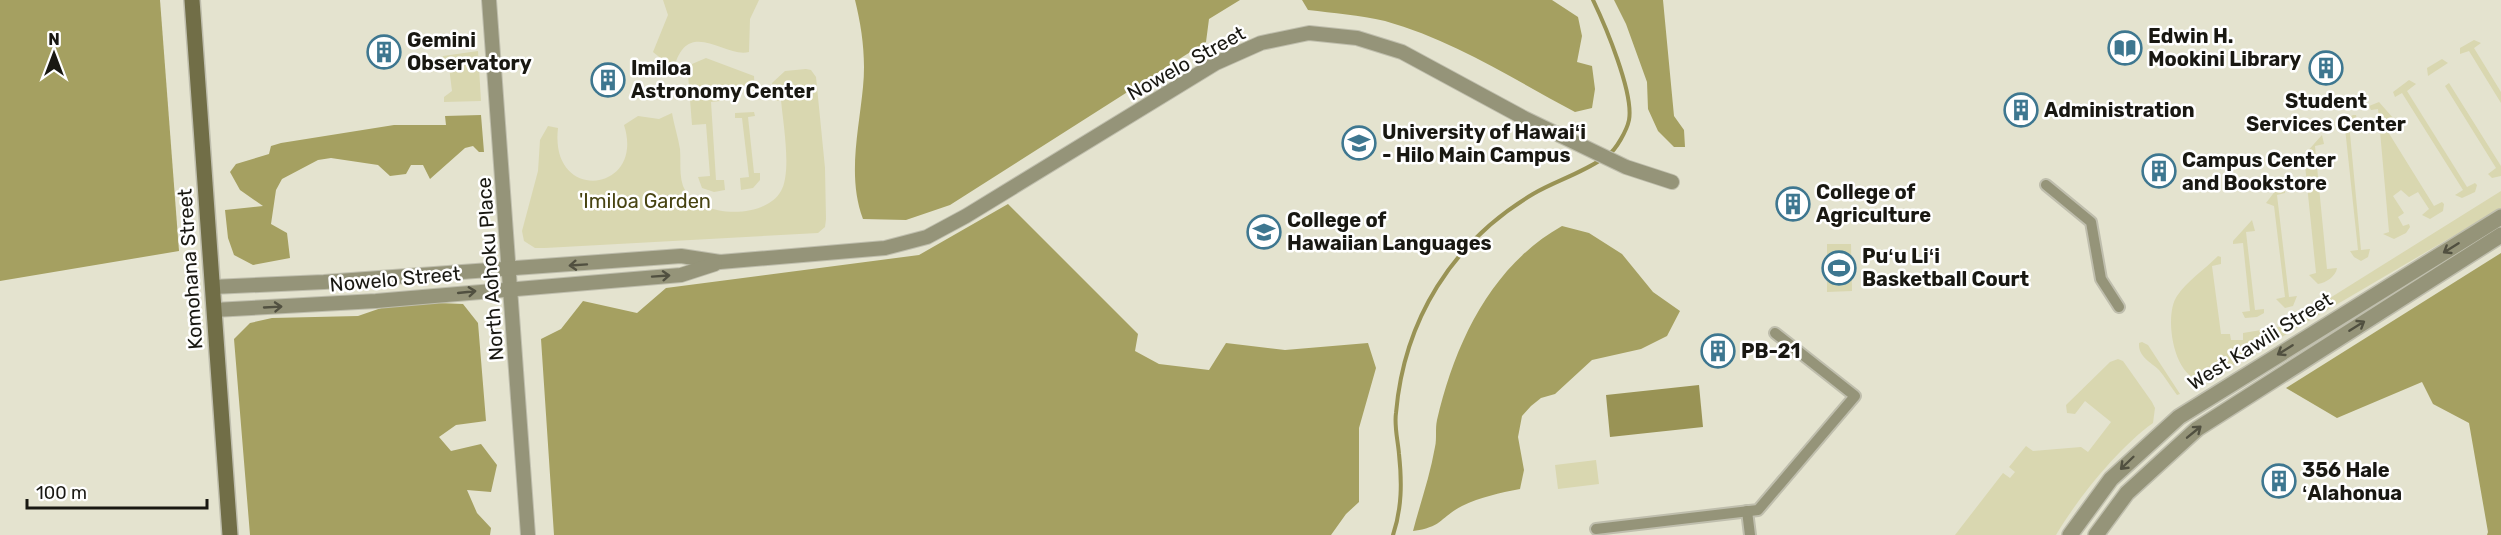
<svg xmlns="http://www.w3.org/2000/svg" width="2501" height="535" font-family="Rubik,sans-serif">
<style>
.green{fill:#d9d7b0}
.forest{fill:#a5a061}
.water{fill:#999355}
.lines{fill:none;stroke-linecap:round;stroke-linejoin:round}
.stream{stroke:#999355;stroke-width:4}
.pedestrian-casing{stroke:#bfbead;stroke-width:14}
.minor-casing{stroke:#bfbead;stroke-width:16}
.tertiary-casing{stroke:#bfbead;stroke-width:18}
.secondary-casing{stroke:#bfbead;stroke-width:18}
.pedestrian{stroke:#959479;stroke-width:10}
.minor{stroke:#959479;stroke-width:14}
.tertiary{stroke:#959479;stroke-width:15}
.secondary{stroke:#716e47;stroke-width:15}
.oneway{stroke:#515040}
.labels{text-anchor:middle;stroke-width:5;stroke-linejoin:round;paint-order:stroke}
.poi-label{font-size:20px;font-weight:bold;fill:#191812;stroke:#fff;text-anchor:start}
.street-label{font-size:20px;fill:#191812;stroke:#fff}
.park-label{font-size:20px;fill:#474311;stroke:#fff}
</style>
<rect width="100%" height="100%" fill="#e4e3cf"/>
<g class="green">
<path d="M663,0H759L750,19L749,52C725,59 685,13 673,73L668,64L653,52L668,15Z"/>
<path d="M2474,40L2481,43L2474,48L2501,92V103L2469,51L2460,54V48Z"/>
<path d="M478,51L481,101L444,102V97L452,91L449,67L442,59L443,56Z"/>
<path d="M706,58L754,76L755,96L747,97L745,90L720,92V101L711,102L716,180H724L725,190L714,192L702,188L698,177L710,176L706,124L692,125L688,74L692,64Z"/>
<path d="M2442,59L2448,63L2428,76L2427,68Z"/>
<path d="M806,69L811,70L816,77L825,168L826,219L825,227L818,233L545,248H535L524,241L522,231L538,171L540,140L548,126L558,128C549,204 646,193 624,125L638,116L659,119L672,113C674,125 678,137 680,149C681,161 679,174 683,186C696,218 764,221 781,191C792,172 783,123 781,100L775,101L772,83L785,71Z"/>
<path d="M2409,80L2416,84L2407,91L2467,187L2475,183L2477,185L2475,192L2462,198L2455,195L2463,190L2402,93L2395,97L2393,92Z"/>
<path d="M2449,83L2501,166V176L2492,178L2488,174L2496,168L2445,86Z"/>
<path d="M2379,102L2393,118L2385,127L2434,206L2442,202L2444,204L2443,211L2430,219L2422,215L2429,209L2418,192L2409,197L2401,190L2393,196L2404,213L2398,217L2403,226L2409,224L2410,227L2406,233L2394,239L2383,234L2389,232L2378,109L2371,110L2369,106Z"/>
<path d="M754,112L755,116L748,117L754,173H760V180L753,188L741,190L740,178L749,177L742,118H735V113Z"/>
<path d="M2353,115H2356L2357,120L2349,123L2361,250L2370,249L2368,257L2361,261L2354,257L2350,251L2358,250L2345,128L2336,129L2335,126Z"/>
<path d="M2322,135L2324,144L2315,146L2327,269L2337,268C2336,276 2326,283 2318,284L2309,275L2316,273L2305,165L2297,163Z"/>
<path d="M2282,182L2285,185V193L2277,195L2289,297L2297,296L2293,306L2285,308L2276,299L2285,297L2274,206L2266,203Z"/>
<path d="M2501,191V208L2210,379C2176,391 2162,318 2177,296C2187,281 2205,269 2218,256L2221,257V264L2212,266L2221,334H2230L2231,340H2243V333L2285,326Z"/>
<path d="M2252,220L2255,231L2246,232L2255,310L2264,309V313L2257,317L2245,318L2242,312L2250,311L2243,243L2233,244V241Z"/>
<path d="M1827,244H1851L1852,291L1827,292Z"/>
<path d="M2142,342L2148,345L2180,394L2177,395C2171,387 2165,377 2159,370C2151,362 2138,357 2139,343Z"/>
<path d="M2118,359L2123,361L2152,402L2155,408L2153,423C2118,448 2078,498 2056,535H1955L2003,473L2010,478L2015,472L2009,467L2026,446L2033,451L2081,447L2088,452L2111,422L2085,401L2075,414L2067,413L2066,405L2110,362Z"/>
<path d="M1596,460L1599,484L1558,489L1555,465Z"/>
</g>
<g class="forest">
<path d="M0,0H160L179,251L0,281Z"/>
<path d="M855,0H1240L1209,19L1206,42L950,205L906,220L863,219C847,177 859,130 863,87C866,58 862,28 855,0Z"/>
<path d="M1302,0H1552L1578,17L1582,36L1577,62L1592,66L1595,89L1592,108L1575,112C1513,79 1453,40 1385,21C1360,15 1333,13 1308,10Z"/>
<path d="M1614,0H1663L1674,116L1684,130L1685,147H1674L1658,131L1648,109L1647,82L1626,24Z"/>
<path d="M481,115L484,152H479L473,146L465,148L430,179L423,165H411L406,174L390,176L378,165L331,158L318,160L282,179L276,190L271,224L287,233L290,258L253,265L234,255L228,238L225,210L263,206L240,190L230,172L236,164L269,154L271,146L281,143L394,125H446L445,116Z"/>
<path d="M1008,204L1138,334L1135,351L1159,364L1209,370L1226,343L1285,350L1368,343L1376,368L1359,428V502L1346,514L1331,535H554L541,339L561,329L583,301L637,313L666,288L919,255Z"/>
<path d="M1562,226L1589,233L1622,254L1653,292L1680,311L1667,336L1641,349L1592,360L1555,394L1541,398L1531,406L1522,416L1518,437L1524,470L1520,489C1499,493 1481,497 1462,506C1439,518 1443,527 1413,531C1420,504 1430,476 1435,447C1437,438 1435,429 1437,420C1455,343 1491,266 1562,226Z"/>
<path d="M2501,253V535H2487L2488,532L2469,423L2433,404L2422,382L2337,418L2286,388Z"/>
<path d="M414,302L463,304L478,323L486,421L456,425L439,437L451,451L481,444L497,465L491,492L467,490L477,513L491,528L490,535H250L234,339L250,323L272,318L358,316L387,306Z"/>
</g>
<path class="water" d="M1699,385L1703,427L1610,437L1606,395Z"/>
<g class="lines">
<g class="stream">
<path d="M1593,0C1605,25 1634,93 1629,120C1627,130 1616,150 1608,155"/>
<path d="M1393,535C1402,508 1402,482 1399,454C1398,441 1394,426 1396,413C1404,320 1452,242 1533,194C1555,181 1580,174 1602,159"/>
</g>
<g class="pedestrian-casing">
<g id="pedestrian">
<path d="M2046,185L2091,222L2101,279L2119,307"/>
<path d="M1747,511L1750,535"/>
<path d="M1596,529L1758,510L1855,396L1775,333"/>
</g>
</g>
<g class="minor-casing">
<g id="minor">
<path d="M489,0L528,535"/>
<path d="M212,287L324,282L681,256L720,262L885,248L927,237L966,216L1216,63L1261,43L1309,33L1357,38L1402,52L1524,118L1626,167L1672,182"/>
<path d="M214,310L376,301L681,275L715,264"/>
</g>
</g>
<g class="tertiary-casing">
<g id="tertiary">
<path d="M2070,535L2111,479L2179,417L2501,217"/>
<path d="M2096,535L2127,493L2197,429L2501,235"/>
</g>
</g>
<g class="secondary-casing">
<path id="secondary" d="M192,0L230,535"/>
</g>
<use href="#pedestrian" class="pedestrian"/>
<use href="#minor" class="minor"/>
<use href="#tertiary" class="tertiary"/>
<use href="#secondary" class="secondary"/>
</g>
<defs><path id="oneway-shaft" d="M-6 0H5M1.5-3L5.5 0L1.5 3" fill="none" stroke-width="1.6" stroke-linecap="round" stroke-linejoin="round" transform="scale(1.5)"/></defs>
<g class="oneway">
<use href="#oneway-shaft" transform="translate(2451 248) rotate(148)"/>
<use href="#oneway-shaft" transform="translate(578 265) rotate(176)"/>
<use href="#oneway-shaft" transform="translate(661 276) rotate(-4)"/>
<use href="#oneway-shaft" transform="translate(467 292) rotate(-6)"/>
<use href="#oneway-shaft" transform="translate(273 307) rotate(-3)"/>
<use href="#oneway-shaft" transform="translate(2357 326) rotate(-32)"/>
<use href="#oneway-shaft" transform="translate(2285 350) rotate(148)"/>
<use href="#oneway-shaft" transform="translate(2194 432) rotate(-39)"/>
<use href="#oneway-shaft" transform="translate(2127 463) rotate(136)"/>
</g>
<defs>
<g id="library-ring" transform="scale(1.725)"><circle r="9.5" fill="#fff" stroke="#3e7790" stroke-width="1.5"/><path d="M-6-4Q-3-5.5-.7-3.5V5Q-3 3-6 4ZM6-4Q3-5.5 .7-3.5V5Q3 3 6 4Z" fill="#3e7790"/></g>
<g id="building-ring" transform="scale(1.725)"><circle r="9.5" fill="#fff" stroke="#3e7790" stroke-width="1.5"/><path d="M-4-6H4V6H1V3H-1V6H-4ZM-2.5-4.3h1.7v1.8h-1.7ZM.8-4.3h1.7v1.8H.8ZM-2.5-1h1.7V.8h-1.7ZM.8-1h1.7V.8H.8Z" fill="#3e7790"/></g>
<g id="university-ring" transform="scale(1.725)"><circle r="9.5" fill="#fff" stroke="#3e7790" stroke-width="1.5"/><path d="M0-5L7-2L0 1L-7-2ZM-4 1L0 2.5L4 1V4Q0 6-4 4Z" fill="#3e7790"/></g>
<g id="stadium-ring" transform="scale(1.725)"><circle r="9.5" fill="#fff" stroke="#3e7790" stroke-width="1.5"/><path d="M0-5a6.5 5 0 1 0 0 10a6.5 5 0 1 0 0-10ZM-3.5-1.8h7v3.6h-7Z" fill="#3e7790"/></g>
</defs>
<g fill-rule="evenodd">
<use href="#library-ring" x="2125" y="48"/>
<use href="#building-ring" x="384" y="52"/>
<use href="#building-ring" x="2326" y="68"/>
<use href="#building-ring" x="608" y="80"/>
<use href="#building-ring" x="2021" y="110"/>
<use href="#university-ring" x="1359" y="143"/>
<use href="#building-ring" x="2159" y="171"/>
<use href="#building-ring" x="1793" y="204"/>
<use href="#university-ring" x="1264" y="232"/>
<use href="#stadium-ring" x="1839" y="268"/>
<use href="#building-ring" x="1718" y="351"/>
<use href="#building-ring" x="2279" y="481"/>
</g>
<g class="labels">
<g class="poi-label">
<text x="2148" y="43">Edwin H.<tspan x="2148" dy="23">Mookini Library</tspan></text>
<text x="407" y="47">Gemini<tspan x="407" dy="23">Observatory</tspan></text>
<text x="631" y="75">Imiloa<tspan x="631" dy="23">Astronomy Center</tspan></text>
<text x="2326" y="108" text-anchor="middle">Student<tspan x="2326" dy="23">Services Center</tspan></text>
<text x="2044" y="117">Administration</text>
<text x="1382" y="139">University of Hawaiʻi<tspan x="1382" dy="23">- Hilo Main Campus</tspan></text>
<text x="2182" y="167">Campus Center<tspan x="2182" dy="23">and Bookstore</tspan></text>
<text x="1816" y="199">College of<tspan x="1816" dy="23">Agriculture</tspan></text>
<text x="1287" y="227">College of<tspan x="1287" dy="23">Hawaiian Languages</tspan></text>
<text x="1862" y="263">Puʻu Liʻi<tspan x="1862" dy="23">Basketball Court</tspan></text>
<text x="1741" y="358">PB-21</text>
<text x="2302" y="477">356 Hale<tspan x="2302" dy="23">ʻAlahonua</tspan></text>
</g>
<g class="street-label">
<text transform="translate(1186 63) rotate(-29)" y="7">Nowelo Street</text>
<text transform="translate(190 269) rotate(-94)" y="7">Komohana Street</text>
<text transform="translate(490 269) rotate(-94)" y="7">North Aohoku Place</text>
<text transform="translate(395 279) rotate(-5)" y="7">Nowelo Street</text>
<text transform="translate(2260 341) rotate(-32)" y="7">West Kawili Street</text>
</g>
<g class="park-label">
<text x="645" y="208">'Imiloa Garden</text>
</g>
</g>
<g transform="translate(54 54)" stroke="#ffffff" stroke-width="4.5" paint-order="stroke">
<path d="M0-4.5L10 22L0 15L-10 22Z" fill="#191812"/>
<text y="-9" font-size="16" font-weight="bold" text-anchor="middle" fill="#191812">N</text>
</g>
<path d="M27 499v9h180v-9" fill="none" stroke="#191812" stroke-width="3"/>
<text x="36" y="499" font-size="18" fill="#191812" stroke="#ffffff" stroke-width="4.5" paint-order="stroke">100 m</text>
</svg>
